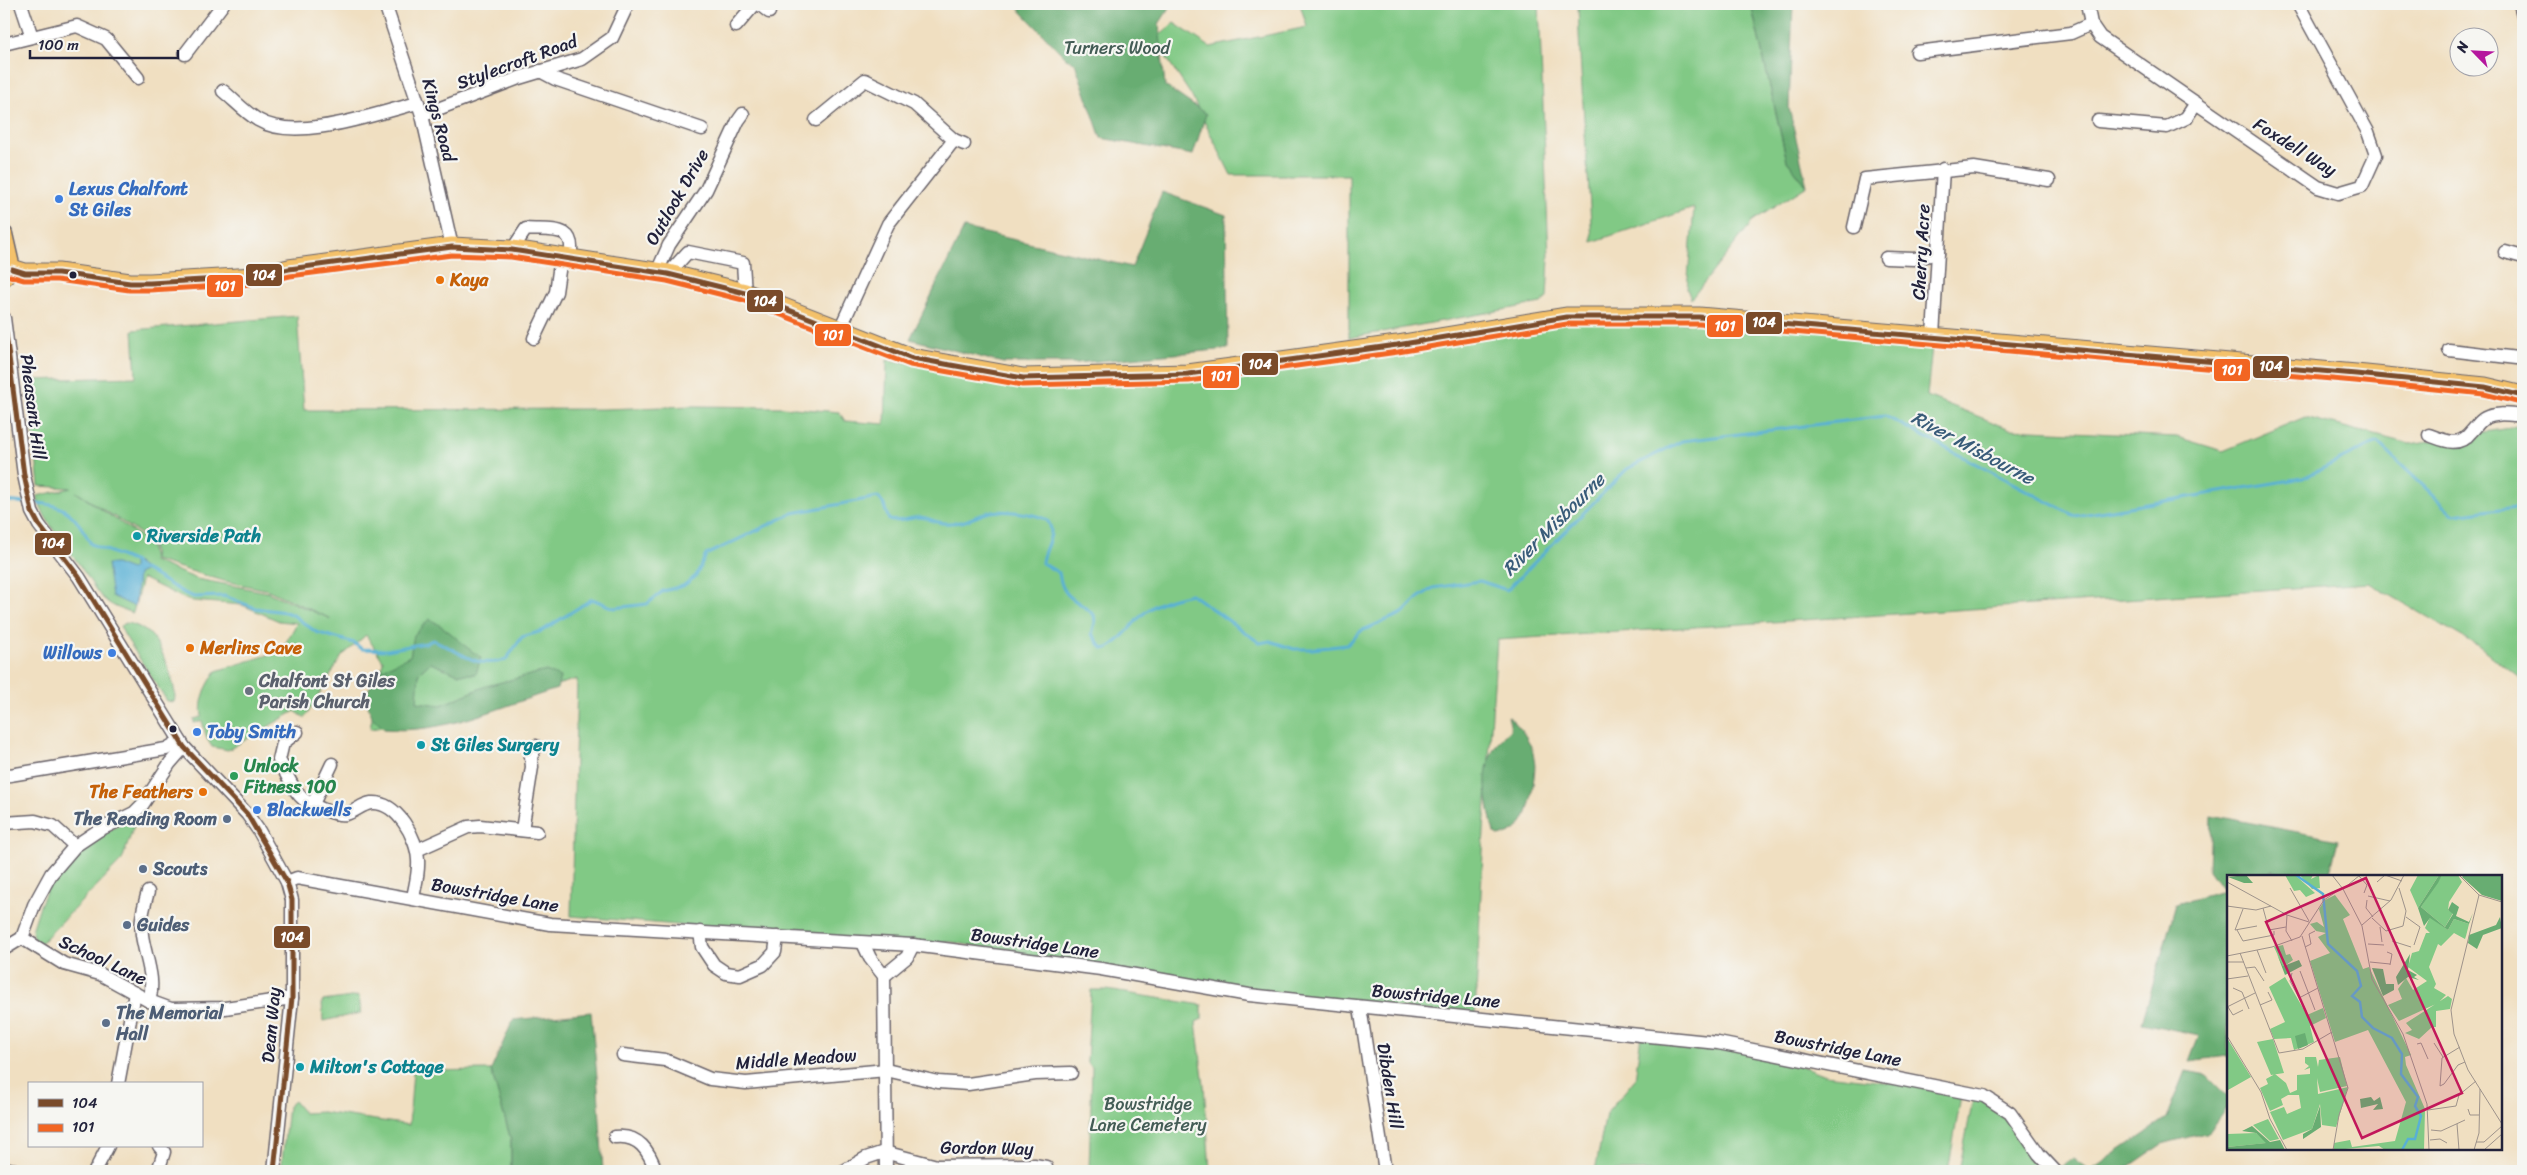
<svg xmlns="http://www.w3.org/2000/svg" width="2527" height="1175" font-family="Sriracha,sans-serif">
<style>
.green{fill:#81c985;stroke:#527660;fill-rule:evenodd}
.forest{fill:#68ad72;stroke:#456856}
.water{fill:#58b0d5;stroke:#3d6988}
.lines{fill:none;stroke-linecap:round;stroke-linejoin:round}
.stream{stroke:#58b0d5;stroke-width:3}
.minor-casing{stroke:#6a646a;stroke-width:15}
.major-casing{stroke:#6a646a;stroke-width:19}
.highway-casing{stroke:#6a646a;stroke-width:21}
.minor{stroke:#fff;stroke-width:12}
.major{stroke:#f4c16b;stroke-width:16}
.highway{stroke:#f4c16b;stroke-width:19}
.bus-1-casing{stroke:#f6f6f2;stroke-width:9}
.bus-2-casing{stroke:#f6f6f2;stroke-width:9}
.bus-1{stroke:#7a4b2a;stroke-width:5}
.bus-2{stroke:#f26522;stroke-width:5}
.shop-dot{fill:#3f7fe0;stroke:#f6f6f2;stroke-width:2}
.bus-dot{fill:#22223b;stroke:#f6f6f2;stroke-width:2}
.food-dot{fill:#e8710a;stroke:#f6f6f2;stroke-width:2}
.culture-dot{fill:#0f9aa8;stroke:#f6f6f2;stroke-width:2}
.worship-dot{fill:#6b7280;stroke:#f6f6f2;stroke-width:2}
.leisure-dot{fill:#2e9e5b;stroke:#f6f6f2;stroke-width:2}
.service-dot{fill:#5c6f8a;stroke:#f6f6f2;stroke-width:2}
.labels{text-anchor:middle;stroke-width:4.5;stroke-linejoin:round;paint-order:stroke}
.park-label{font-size:18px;fill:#435c55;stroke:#f6f6f2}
.street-label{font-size:18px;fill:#22223b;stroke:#f6f6f2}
.shop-label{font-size:18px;font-weight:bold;fill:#366cbe;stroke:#f6f6f2;text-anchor:start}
.food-label{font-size:18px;font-weight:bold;fill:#c56008;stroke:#f6f6f2;text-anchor:start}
.culture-label{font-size:18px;font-weight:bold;fill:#0d838f;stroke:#f6f6f2;text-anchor:start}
.worship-label{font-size:18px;font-weight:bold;fill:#5b616d;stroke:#f6f6f2;text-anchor:start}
.leisure-label{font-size:18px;font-weight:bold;fill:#27864d;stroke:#f6f6f2;text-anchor:start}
.service-label{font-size:18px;font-weight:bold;fill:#4e5e75;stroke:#f6f6f2;text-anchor:start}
.water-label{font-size:19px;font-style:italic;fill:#385b79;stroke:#f6f6f2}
.inset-river{fill:none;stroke:#58b0d5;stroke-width:2.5}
.inset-road{fill:none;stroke:#9e938b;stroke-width:1}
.view{fill:#c2185b;fill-opacity:0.15;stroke:#c2185b;stroke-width:2.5}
.inset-edge{fill:none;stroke:#22223b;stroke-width:2.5}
.line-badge{stroke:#f6f6f2;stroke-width:2}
.badge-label{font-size:14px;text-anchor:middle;font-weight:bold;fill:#fff}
</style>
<rect width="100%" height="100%" fill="#f6f6f2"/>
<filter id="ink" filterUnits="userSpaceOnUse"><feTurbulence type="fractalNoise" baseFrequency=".02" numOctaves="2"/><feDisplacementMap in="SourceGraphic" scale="10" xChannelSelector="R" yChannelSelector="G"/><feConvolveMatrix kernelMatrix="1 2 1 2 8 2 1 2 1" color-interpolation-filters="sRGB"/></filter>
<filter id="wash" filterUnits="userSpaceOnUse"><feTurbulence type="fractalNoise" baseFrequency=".0096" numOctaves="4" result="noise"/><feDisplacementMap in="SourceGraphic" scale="20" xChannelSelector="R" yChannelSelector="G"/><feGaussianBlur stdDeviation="1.12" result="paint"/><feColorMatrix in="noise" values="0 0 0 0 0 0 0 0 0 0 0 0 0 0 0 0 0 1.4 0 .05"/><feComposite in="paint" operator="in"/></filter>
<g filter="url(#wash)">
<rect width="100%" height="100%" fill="#f0dfc1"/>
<g class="green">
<path d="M1300,4H1539L1549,258L1547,298L1541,303L1349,338V175H1231L1191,95L1154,39L1174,23L1210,47L1307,27Z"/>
<path d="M1578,4H1751L1787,161L1807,186L1754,220L1691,299L1687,289L1694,208L1592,242C1588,162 1580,83 1578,4Z"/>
<path d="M297,316L304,410L603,409L693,406L783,407L839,412L845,421L885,424L887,360L1023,378L1206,371L1566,317L1933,336L1927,396L2010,429L2177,437L2223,451L2305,417L2410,444L2523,426V682L2478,646L2369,583L1497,640L1484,831L1475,1017L1123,973L946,941L913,945L571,916L577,679L453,716L370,729L383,661L366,635L342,656L305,718L295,711L228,750L212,747L207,739L202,721L194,723V719L202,717C199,699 207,685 216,671L281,651L297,623L279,621L242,605L193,601L181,597L142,578L133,613C123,610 113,607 105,600C96,593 91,581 84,572C68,546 45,526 37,496L71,488L39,486L28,380L136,377L133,330ZM76,492L152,541L154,560L224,581L268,590L331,619L267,592L197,579L153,561L150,543Z"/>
<path d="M126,623C135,624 144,629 151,635C161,645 179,690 174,702L167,701L125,636L120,626Z"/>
<path d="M134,818L135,823L122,860L40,944C28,934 32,932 36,918C51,865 86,840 134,818Z"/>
<path d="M1091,990H1107L1202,1005V1019L1196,1022L1204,1085L1210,1171H1089L1092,1067L1087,1062Z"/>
<path d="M359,996L361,1013L323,1021L322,1001Z"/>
<path d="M1641,1035L1768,1053L1825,1075L1962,1091L1948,1171H1595L1606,1114L1635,1079Z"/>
<path d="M491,1070L511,1140V1171H281L288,1106L294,1101L304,1113L322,1112L409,1125L413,1071Z"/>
<path d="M1974,1094L1984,1096L2055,1171H1959Z"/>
</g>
<g class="forest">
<path d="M1014,4H1172L1159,24L1165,86L1206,114L1193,155L1101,138L1075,63L1066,58Z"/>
<path d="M1751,4H1793L1789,108L1807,186L1787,161Z"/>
<path d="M1162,192L1226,215L1228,349L1076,363H1003L910,339L964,228L1132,267Z"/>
<path d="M429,619C452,630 460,645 481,657L476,674H459L430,663L419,673L417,702L441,705L486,686L546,671L560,677L557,689C501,706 444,735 384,729L372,717L365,697L377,672L410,656L414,635Z"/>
<path d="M1508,716C1520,726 1532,742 1534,758C1536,767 1534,776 1533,785C1530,808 1525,835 1497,836L1494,833C1485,793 1476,759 1511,729Z"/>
<path d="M2211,815L2338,840L2329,876H2287L2271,871L2270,876H2228V1056L2189,1061L2199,1035L2142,1023L2176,904L2224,891L2209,870Z"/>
<path d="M591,1012L598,1088L603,1171H511V1140L491,1070L513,1020Z"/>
<path d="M2186,1071L2207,1075L2228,1096V1106L2208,1132L2162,1144L2123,1171H2063L2059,1168L2074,1158L2090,1170L2167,1118Z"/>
</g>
<path class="water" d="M133,560L146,570L138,574L135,605L133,606L112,596L107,564H116L131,570L133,568Z"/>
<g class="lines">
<g class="stream">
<path d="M4,501L26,503"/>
<path d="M34,503C66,503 77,517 91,544L135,562"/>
<path d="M144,569L184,593L194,597L224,596L255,608L285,612L293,615L316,632L354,643L362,649L387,650L426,643L433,640C463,652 472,669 506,660L522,637L542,631L592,599L614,608L647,604L663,591L683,586L696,576L706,555L793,513L878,497L883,503L889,520C899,523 909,518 919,517C926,517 932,521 938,522C944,524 954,523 961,522C971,520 980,514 990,512C1001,510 1044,513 1049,523C1056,536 1042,551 1042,563L1059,573C1063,601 1077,598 1094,615L1095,622L1092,634L1103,649C1115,649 1132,624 1141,616C1155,602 1172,598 1191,594L1260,643L1270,641L1294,649H1312L1347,645L1361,631L1403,613L1418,598L1433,588L1480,581L1507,590L1627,469L1682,441L1885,416L2075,516L2303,478L2377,442L2454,515L2523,506"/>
</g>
</g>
</g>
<g filter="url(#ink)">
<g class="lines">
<g class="minor-casing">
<g id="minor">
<path d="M21,4L32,37"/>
<path d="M385,4L422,115L452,247"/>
<path d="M759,4L769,12"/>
<path d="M2087,4L2091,24L2100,37L2318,187L2338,193L2362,186L2376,155L2368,132L2298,4"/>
<path d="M2520,4L2523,15"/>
<path d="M736,26L755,4"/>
<path d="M4,44L77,26L106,39L138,78"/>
<path d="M1917,52L2071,33L2091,24"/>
<path d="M185,54L223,4"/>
<path d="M540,71L555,79L702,129"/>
<path d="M223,91C234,100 246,113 258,120C296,143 377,113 418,103"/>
<path d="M422,115L519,78L582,59L612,38L628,4"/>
<path d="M816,120L865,80L914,104L954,140L964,144"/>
<path d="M2098,121L2167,127L2186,118L2196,103"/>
<path d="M1854,227L1865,179L1974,168L2049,180"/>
<path d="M512,250L526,229C551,231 577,224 570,258"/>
<path d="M2505,252L2523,257"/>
<path d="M1886,258L1914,259L1938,253"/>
<path d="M657,272L669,245L706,190L738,121L743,114"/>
<path d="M668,274L688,252L743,263L745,293"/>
<path d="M4,318L24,475L32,512L39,525L79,577L184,747L247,814L259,831L287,882L292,900V998L274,1171"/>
<path d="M840,329L888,224L954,140"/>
<path d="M1933,336L1943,169"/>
<path d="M534,338L556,292L561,257"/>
<path d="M2449,350L2517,358L2523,357"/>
<path d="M2429,435C2445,441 2459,448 2471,432C2476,427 2479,421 2485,418C2497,412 2510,415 2523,416"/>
<path d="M297,732L283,743L279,760C286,772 294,794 306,801C316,807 335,816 346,814C355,812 362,804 371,803C397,801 417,838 418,860C419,873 415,886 413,898"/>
<path d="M4,776L166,749L180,741"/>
<path d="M313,804L332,764"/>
<path d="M4,823L35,821L53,826L75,846"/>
<path d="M522,830L532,767L531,757L536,746"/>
<path d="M417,850L468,827L480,826L537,832"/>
<path d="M287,882L297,878L550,924L913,945L1101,969L1249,995L1718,1043L1984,1096L2010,1113L2039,1154L2055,1171"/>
<path d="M148,892C144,906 140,919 142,935C145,957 156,979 149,1001"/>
<path d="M700,932L702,947L714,965L726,973L740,975L763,965L775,952L777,937"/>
<path d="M22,938L64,964L100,974L149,1001L171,1009L225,1008L292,998"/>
<path d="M863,943L870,958L884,976L886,1171"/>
<path d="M4,949L22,938L34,905L51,874L75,846L99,830L134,813L143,804L170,763L184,747"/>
<path d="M884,976L907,957L913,945"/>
<path d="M1360,1007L1385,1171"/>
<path d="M623,1055L665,1060L710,1079L746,1083L886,1070L938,1082L968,1084L1035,1074L1071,1073"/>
<path d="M118,1084L135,993"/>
<path d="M615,1137C639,1134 649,1151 656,1171"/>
<path d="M4,1168L20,1171"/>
<path d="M95,1171L108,1146"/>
<path d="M158,1171L164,1152L159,1146"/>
<path d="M844,1171L866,1158L884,1152L937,1166L1034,1165L1046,1167"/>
</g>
</g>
<g class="major-casing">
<path id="major" d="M4,234L12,269"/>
</g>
<g class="highway-casing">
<path id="highway" d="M4,276L12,269L25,273H58L130,283H150L255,277L289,269L452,247L512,250L668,274L745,293L912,358L1023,378L1188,374L1397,345L1566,317H1699L2356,374L2485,387L2523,396"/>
</g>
<use href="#minor" class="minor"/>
<use href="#major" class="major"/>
<use href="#highway" class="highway"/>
<g class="bus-1-casing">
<g id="bus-1">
<path d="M12,269L25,273H58L130,283H150L255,277L289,269L452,247L512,250L668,274L745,293L912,358L1023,378L1188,374L1397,345L1566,317H1699L2356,374L2485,387L2523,396"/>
<path d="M4,318L24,475L32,512L39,525L79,577L184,747L247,814L287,882L292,900V998L274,1171"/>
</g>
</g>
<g class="bus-2-casing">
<path id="bus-2" d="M10,276L24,280H57L129,290H150L256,284L290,276L452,255L511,257L667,281L743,300L910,365L1022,385L1189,381L1398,352L1567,324H1699L2355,381L2484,394L2521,403"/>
</g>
<use href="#bus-1" class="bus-1"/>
<use href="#bus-2" class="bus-2"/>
</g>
</g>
<g class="shop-dot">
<circle cx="59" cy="199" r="5"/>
<circle cx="112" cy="653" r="5"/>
<circle cx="197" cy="732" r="5"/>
<circle cx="257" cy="810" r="5"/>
</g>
<g class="bus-dot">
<circle cx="73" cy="275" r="4.5"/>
<circle cx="173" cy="729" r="4.5"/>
</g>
<g class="food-dot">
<circle cx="440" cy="280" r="5"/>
<circle cx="190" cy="648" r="5"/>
<circle cx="203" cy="792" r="5"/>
</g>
<g class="culture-dot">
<circle cx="137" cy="536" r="5"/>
<circle cx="421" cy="745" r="5"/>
<circle cx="300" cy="1067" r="5"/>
</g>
<circle class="worship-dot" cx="249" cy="691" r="5"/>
<circle class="leisure-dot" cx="234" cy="776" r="5"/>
<g class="service-dot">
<circle cx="227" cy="819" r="5"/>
<circle cx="143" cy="869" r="5"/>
<circle cx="127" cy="925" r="5"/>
<circle cx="106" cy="1023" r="5"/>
</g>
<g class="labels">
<g class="park-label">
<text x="1117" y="54">Turners Wood</text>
<text x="1148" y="1110">Bowstridge<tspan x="1148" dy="21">Lane Cemetery</tspan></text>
</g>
<g class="street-label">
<text transform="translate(517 62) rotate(-20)" y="6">Stylecroft Road</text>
<text transform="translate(439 120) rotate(75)" y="6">Kings Road</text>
<text transform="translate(2295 147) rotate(32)" y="6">Foxdell Way</text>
<text transform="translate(677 197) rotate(-60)" y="6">Outlook Drive</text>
<text transform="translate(1921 252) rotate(-87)" y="6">Cherry Acre</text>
<text transform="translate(33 407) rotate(83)" y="6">Pheasant Hill</text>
<text transform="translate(495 895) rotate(10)" y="6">Bowstridge Lane</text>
<text transform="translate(1035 943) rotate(8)" y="6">Bowstridge Lane</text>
<text transform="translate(103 960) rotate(25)" y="6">School Lane</text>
<text transform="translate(1436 996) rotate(5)" y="6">Bowstridge Lane</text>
<text transform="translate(271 1025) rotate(-85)" y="6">Dean Way</text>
<text transform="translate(1838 1048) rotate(11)" y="6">Bowstridge Lane</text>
<text transform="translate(796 1059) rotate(-4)" y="6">Middle Meadow</text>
<text transform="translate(1390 1086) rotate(81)" y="6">Dibden Hill</text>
<text transform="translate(987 1148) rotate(1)" y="6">Gordon Way</text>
</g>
<g class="shop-label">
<text x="69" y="195">Lexus Chalfont<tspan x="69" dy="21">St Giles</tspan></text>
<text x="102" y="659" text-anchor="end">Willows</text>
<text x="207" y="738">Toby Smith</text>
<text x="267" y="816">Blackwells</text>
</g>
<g class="food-label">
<text x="450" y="286">Kaya</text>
<text x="200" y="654">Merlins Cave</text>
<text x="193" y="798" text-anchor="end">The Feathers</text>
</g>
<g class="culture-label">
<text x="147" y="542">Riverside Path</text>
<text x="431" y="751">St Giles Surgery</text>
<text x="310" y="1073">Milton's Cottage</text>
</g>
<g class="worship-label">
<text x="259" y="687">Chalfont St Giles<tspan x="259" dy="21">Parish Church</tspan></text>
</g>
<g class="leisure-label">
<text x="244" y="772">Unlock<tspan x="244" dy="21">Fitness 100</tspan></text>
</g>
<g class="service-label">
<text x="217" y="825" text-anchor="end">The Reading Room</text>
<text x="153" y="875">Scouts</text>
<text x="137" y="931">Guides</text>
<text x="116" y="1019">The Memorial<tspan x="116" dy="21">Hall</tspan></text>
</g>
<g class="water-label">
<text transform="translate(1973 447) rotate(28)" y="7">River Misbourne</text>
<text transform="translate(1553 524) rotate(-45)" y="7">River Misbourne</text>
</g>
</g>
<g transform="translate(2227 875)">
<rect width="275" height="275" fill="#f0dfc1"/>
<path d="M58,0H68L88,18L79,22L73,15L67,16ZM73,0H86L84,4L92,0L93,13L85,14ZM191,0H212L191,33L183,15ZM215,0H231L235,7L222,27L221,35L226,38L218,52L194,32ZM108,20L123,40L116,44L136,94L142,92L184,180L178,182L179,190L198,234L197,275H158L152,271L107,275V268L123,265L125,272L168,266L179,227L141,155L108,167L83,86L103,78L91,62L99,58L89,56L83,49L90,47L97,52L92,34L98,25ZM203,42L221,55L227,44L242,49L239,61L238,64L227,58L214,71L211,69L202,92L209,109L207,113L219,120L211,128L172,146L161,130L175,124L171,114L179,103L186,115L200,106L181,92L185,78L192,76L199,58H203L198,53ZM56,70L59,80L63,79L66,85L56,92L47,72ZM58,102L80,140L96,133L99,143L83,151L87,167L67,175L64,163L47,164L43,154L58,147L42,112ZM221,121L225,124L223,134L209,136V152H205L192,164L178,158L185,155L179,148ZM0,163L24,202L1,215L0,214ZM46,164L57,198L44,200L30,167ZM78,182H89L91,192L92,185L113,182L120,211L93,217L90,203L91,219L121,212L109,252L95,250L93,229L85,254L56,265L43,237L57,232L60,239L74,233L72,220H61L54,224L56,230L43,236L33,213L41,209L39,204L48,199L59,208L63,218L70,215V200L83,199V193L77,195L82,191L78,188ZM41,244L52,264L43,266L26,250ZM29,258L40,268L0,272V259Z" fill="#81c985"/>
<path d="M19,0L26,8H17L1,2ZM212,0H215L211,8L194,32L218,52L226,39L221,35L225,27L232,32L229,41L242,47L246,38L242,49L227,44L221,55L203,43L197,51L191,33ZM237,0H275V26L255,20L235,2ZM273,42L275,53L256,60L250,74L241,68L242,60L269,50ZM50,79L56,91L72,85L75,91L58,100ZM183,79L181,95L190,100L187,102L192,105L181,102L171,110L169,102ZM145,93L156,94L159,109H167V115L156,121ZM78,158L81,170L71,174L68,161ZM144,222L147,226L153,222L156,234L146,235L151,229L134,233L133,224ZM93,231L94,252L76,264V259L85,254ZM25,251L43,267L53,265L58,275H0V272L39,268L29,258L15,256Z" fill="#68ad72"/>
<path class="inset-river" d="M69,0L96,19L101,69L130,96L134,111L125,121L133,127L135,142L146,153L165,163L175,179L174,199L191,222L188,231L194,241L188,264H181L175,275"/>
<path class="inset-road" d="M105,0L116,14L135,51L145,104L176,159L200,229L202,275M232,0L252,20L275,27M132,1L140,10L137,18M0,7L60,40L82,47M150,7L158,0L175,6M63,13L82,46M116,14L133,0M252,20L224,135L227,159L241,195L275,249M141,21L163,26M140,25L139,33L146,42M0,31L29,35L44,31M36,33L42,55L59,52M16,34L8,55L30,51M60,40L59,56L65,66M179,42L193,52L187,70M145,43L159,56L176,51L179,36L172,13M135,50L164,25L177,0M153,52L155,67M10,55L16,66L47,60V56M75,61L121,213L112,240L106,275M165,66L184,72M141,69L157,70M78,72L84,69L82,59L88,56M30,75L39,98M160,77L165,79L163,90M13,78L52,178L76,174L105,157M0,81L45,72L73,62L97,25L115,13M0,87H17M143,87L163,89M19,93L28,92L37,106M73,96L88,135M65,98L63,106L79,136M0,104L21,101M6,113L15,117L22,134M72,123L91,113M33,130L45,125L41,117M0,132L28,118M1,132L6,140L16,135M0,161L34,217L43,244L60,275M207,168L216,182M190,169L194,168L201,184M233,172L215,183L213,211L217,209L231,190L238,187M241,234L243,240H252M201,235L229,231L232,220L249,206M230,249L232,275M204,255L214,256L238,245M203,265L213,264L220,268M249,267H257L275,251M247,275L252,258L253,214M257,275L275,259"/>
<path class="view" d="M139,3L235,218L135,263L39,47Z"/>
<rect width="275" height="275" class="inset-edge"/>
</g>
<g class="line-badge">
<rect x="245" y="263" width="38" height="24" rx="5" fill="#7a4b2a"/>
<rect x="206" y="274" width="38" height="24" rx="5" fill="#f26522"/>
<rect x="746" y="289" width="38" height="24" rx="5" fill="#7a4b2a"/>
<rect x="1745" y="311" width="38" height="24" rx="5" fill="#7a4b2a"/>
<rect x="1706" y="314" width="38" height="24" rx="5" fill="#f26522"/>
<rect x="814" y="323" width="38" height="24" rx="5" fill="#f26522"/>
<rect x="1241" y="352" width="38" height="24" rx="5" fill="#7a4b2a"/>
<rect x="2252" y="355" width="38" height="24" rx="5" fill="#7a4b2a"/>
<rect x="2213" y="358" width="38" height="24" rx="5" fill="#f26522"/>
<rect x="1202" y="365" width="38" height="24" rx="5" fill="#f26522"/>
<rect x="34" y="532" width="38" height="24" rx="5" fill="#7a4b2a"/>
<rect x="273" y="925" width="38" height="24" rx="5" fill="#7a4b2a"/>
</g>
<g class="badge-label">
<text x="264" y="280">104</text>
<text x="225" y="291">101</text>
<text x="765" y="306">104</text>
<text x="1764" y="327">104</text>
<text x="1725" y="331">101</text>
<text x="833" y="340">101</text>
<text x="1260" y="369">104</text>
<text x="2271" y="371">104</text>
<text x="2232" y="375">101</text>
<text x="1221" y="381">101</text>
<text x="53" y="548">104</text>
<text x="292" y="942">104</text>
</g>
<rect width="2527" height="1175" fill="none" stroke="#f6f6f2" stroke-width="20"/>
<rect x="28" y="1082" width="175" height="65" fill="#f6f6f2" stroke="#a1a1a9"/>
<rect x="38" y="1099" width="25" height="8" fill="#7a4b2a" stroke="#a1a1a9"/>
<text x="72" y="1108" font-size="15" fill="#22223b">104</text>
<rect x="38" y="1124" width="25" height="8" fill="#f26522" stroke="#a1a1a9"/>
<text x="72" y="1132" font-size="15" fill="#22223b">101</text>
<g transform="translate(2474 52) rotate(294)"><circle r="24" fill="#f6f6f2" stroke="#a1a1a9"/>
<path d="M0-4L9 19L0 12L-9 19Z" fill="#b5179e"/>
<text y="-8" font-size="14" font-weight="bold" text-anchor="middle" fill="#22223b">N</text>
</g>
<path d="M30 50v8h148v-8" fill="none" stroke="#22223b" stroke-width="2.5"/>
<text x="38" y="50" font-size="15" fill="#22223b" stroke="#f6f6f2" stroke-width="4" paint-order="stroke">100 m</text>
</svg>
